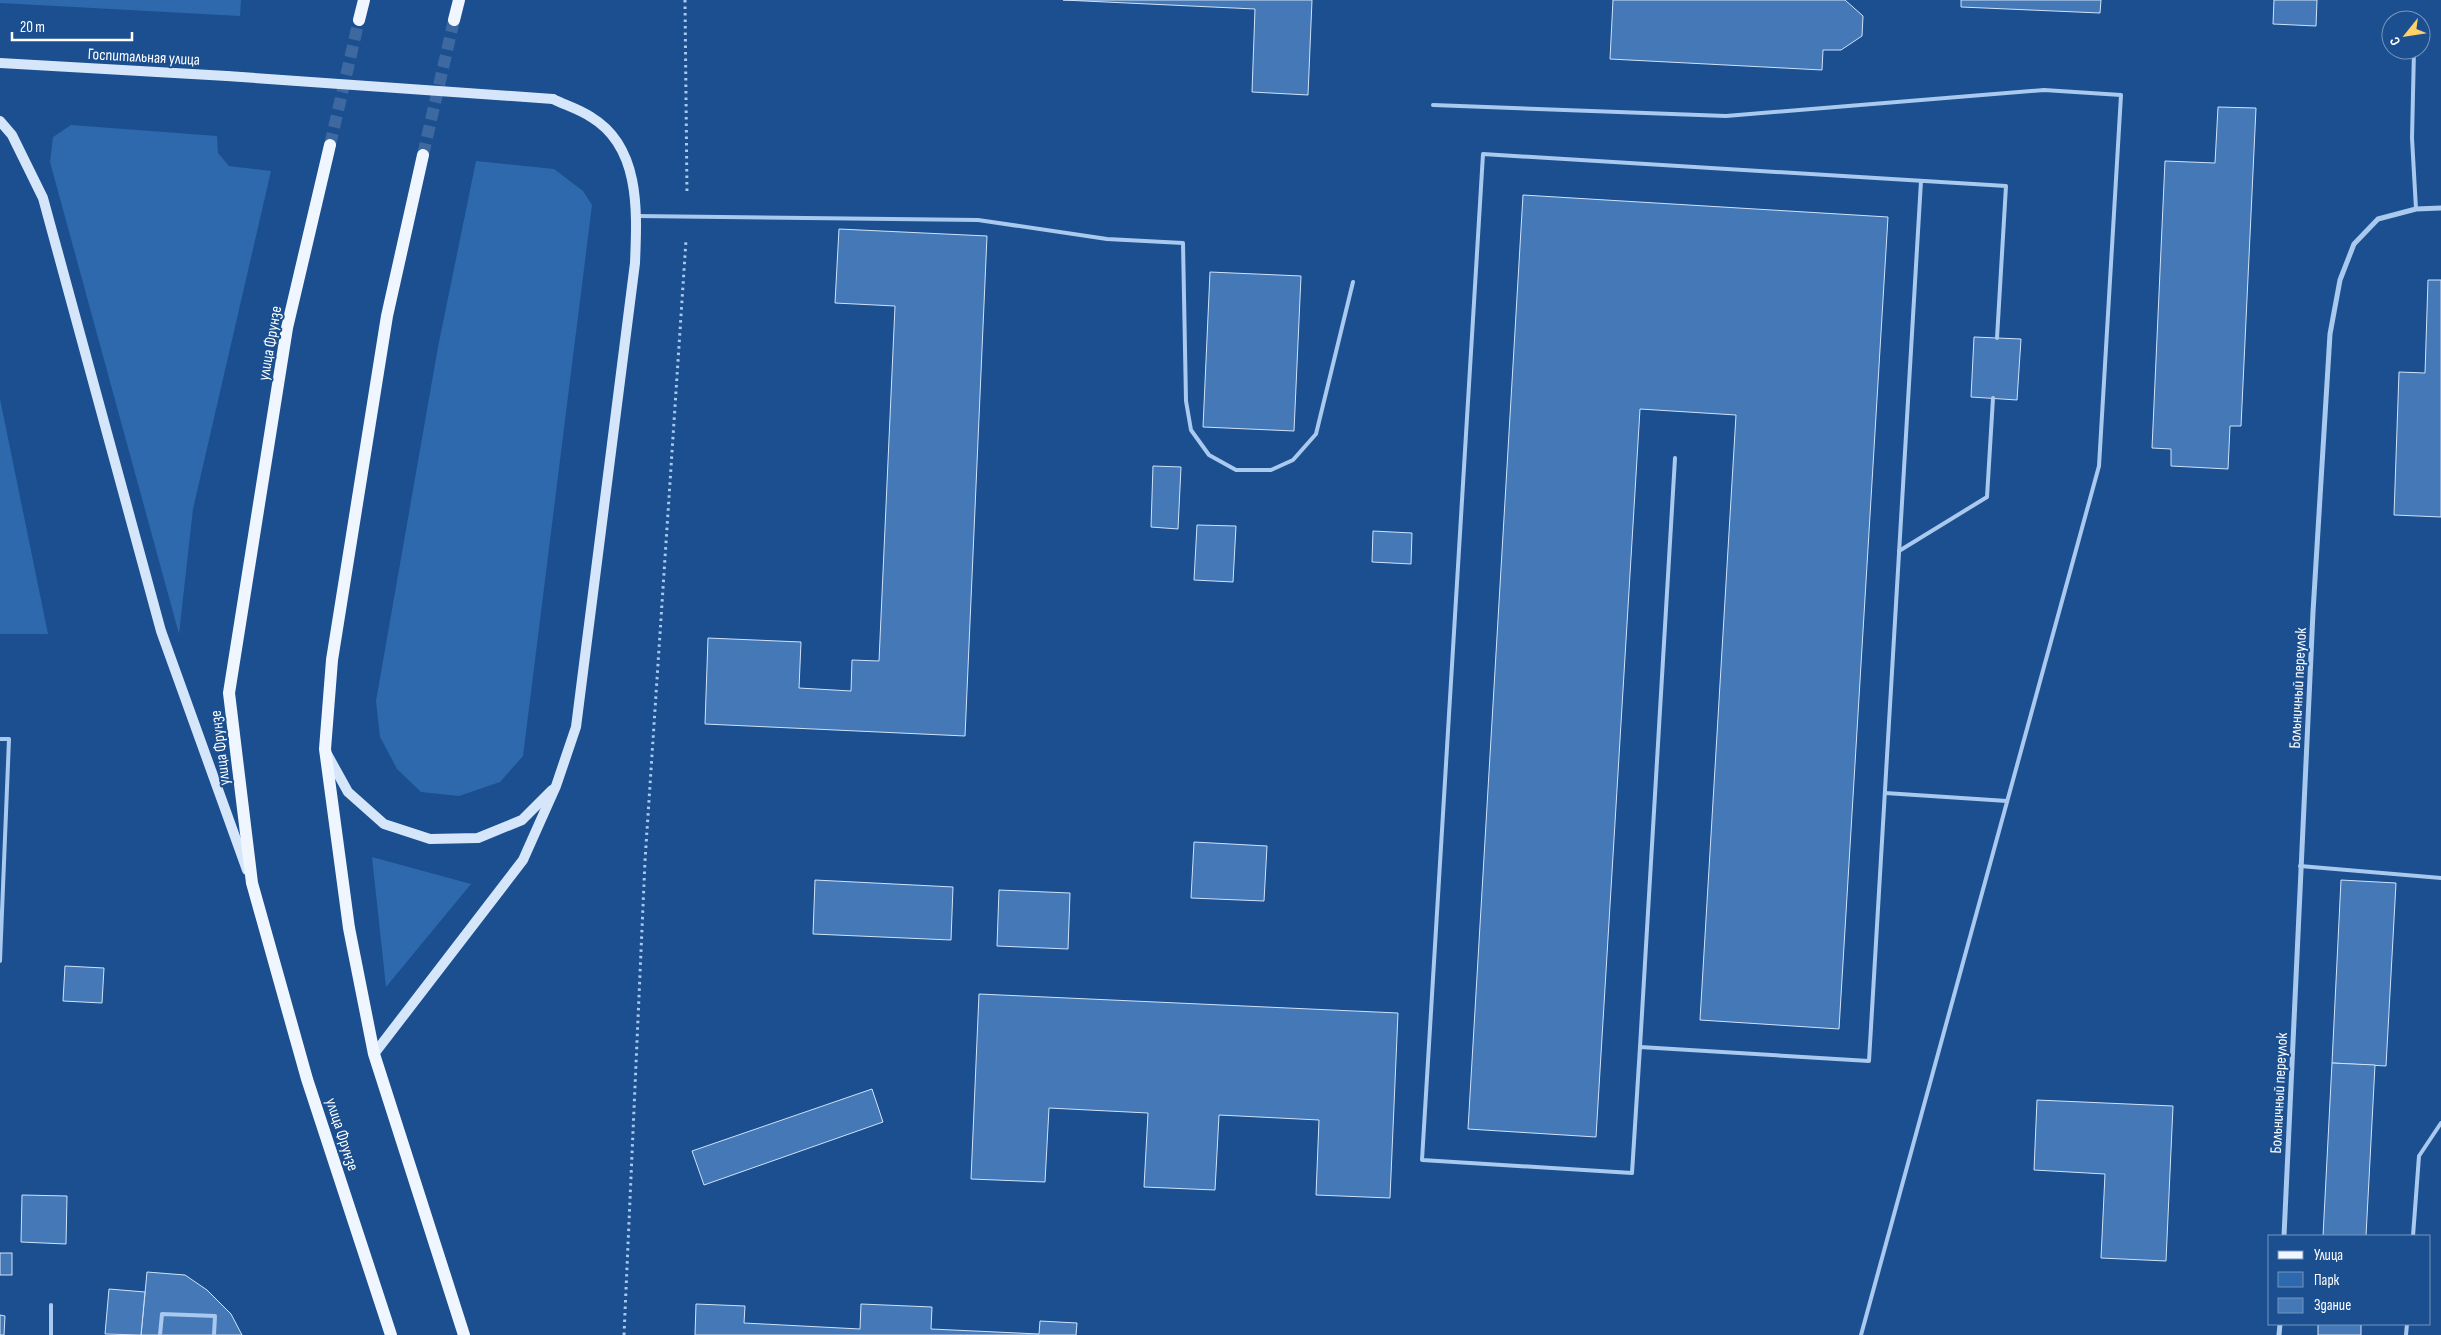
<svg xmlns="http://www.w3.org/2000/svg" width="2441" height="1335" font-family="'Sofia Sans Condensed',sans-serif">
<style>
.green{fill:#2e69ad}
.building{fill:#4478b7;stroke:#cfe3fa}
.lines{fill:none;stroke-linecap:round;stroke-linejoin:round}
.primary-tunnel{stroke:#3d69a0;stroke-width:12;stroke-dasharray:12 6;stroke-linecap:butt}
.path{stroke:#a9c9ee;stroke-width:3;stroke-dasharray:2.5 4;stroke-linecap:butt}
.lane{stroke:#a9c9ee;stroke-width:4}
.street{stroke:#a9c9ee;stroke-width:5}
.secondary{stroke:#d6e6fa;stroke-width:10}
.primary{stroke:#f0f6ff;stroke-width:12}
.secondary-bridge{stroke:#d6e6fa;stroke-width:10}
.labels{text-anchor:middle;stroke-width:4;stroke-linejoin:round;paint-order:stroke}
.street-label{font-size:16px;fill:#fff;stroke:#1b4f8f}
</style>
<rect width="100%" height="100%" fill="#1b4f8f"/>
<g class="green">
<path d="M0,0H241L240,16L0,3Z"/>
<path d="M71,125L217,136L218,153L229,166L271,171L193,509L179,634L50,162L53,137Z"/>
<path d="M476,161L554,169L583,191L592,205L523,756L500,782L459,796L421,792L397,769L380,737L376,701L438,347Z"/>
<path d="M0,399L48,634H0Z"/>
<path d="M372,857L471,884L386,987Z"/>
</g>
<g class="building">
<path d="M1063,0H1312L1308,95L1252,92L1255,9Z"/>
<path d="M1613,0H1845L1863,16L1862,36L1841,50H1823L1822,70L1610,59Z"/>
<path d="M1961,0H2101L2100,13L1961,7Z"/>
<path d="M2274,0H2317L2316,26L2273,24Z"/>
<path d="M2218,107L2256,108L2241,426H2230L2228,469L2171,466V449L2152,448L2165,161L2215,163Z"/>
<path d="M1523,195L1888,217L1839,1029L1700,1020L1736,415L1640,409L1596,1137L1468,1129Z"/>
<path d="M839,229L987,236L965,736L705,724L708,638L801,642L799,688L851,691L852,660L879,661L895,306L835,303Z"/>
<path d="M1210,272L1301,276L1294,431L1203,427Z"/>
<path d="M2428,280H2441V517L2394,515L2399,372L2425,373Z"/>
<path d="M1974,337L2021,339L2017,400L1971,397Z"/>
<path d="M1153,466L1181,467L1178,529L1151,527Z"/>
<path d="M1197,525L1236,526L1233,582L1194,580Z"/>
<path d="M1373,531L1412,533L1411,564L1372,562Z"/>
<path d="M1194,842L1267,846L1264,901L1191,898Z"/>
<path d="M815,880L953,887L951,940L813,934Z"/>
<path d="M2341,880L2396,883L2386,1066L2332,1063Z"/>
<path d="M999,890L1070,893L1068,949L997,946Z"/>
<path d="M65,966L104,968L102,1003L63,1001Z"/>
<path d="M979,994L1398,1013L1390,1198L1316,1195L1319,1120L1219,1115L1215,1190L1144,1187L1148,1113L1049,1108L1045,1182L971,1179Z"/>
<path d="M2332,1063L2375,1065L2366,1236H2323Z"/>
<path d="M872,1089L883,1122L704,1185L692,1151Z"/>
<path d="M2037,1100L2173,1106L2166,1261L2101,1258L2105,1174L2034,1170Z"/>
<path d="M22,1195L67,1196L66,1244L21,1242Z"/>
<rect x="0" y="1253" width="12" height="22"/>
<path d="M147,1272L185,1275L207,1290L231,1314L242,1335H141Z"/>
<path d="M109,1289L145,1292L141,1335L105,1334Z"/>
<path d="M696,1304L745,1306L744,1323L860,1329L861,1304L932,1307L931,1329L1039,1334L1040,1321L1077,1323L1076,1335H695Z"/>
<path d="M0,1315L5,1316L4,1335H0Z"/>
<rect x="2318" y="1324" width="43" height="11"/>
</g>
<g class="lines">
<g class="primary-tunnel">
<path d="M330,145L359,20"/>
<path d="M423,155L454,20"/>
</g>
<g class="path">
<path d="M685,0L687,194"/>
<path d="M624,1335L645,861L686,240"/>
</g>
<g class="lane">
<path d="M2414,50L2412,138L2416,209"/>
<path d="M1433,105L1726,116L2044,90L2121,95L2099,466L1861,1335"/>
<path d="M1921,181L1869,1061L1640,1047L1632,1173L1422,1160L1483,154L2006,186L1997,338"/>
<path d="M636,216L978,220L1107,239L1183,243L1186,401L1191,430L1209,455L1236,470H1271L1293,460L1316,434L1353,282"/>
<path d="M1899,551L1987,497L1993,398"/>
<path d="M0,739H9L0,961"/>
<path d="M1885,793L2007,801"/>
<path d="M2300,866L2441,878"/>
<path d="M1640,1047L1675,458"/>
<path d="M2413,1236L2419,1156L2441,1123"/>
<path d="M51,1335V1305"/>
<path d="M160,1335L162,1314L215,1316L214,1335"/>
<path d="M2406,1335L2407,1324"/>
</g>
<g class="street">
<path d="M2284,1236L2313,612L2330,334L2340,280L2354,244L2378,219L2416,209L2441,208"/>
<path d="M2279,1335L2280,1324"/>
</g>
<g class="secondary">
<path d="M0,63L227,76"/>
<path d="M0,121L12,135L43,198L161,631L247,870"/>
<path d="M327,754L348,792L384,824L430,839L478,838L522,820L552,790"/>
<path d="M374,1054L523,860L556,786L576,727L635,263C637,212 641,147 591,117C579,109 565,105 553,99"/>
</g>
<g class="primary">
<path d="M359,20L364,0"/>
<path d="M454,20L459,0"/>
<path d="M330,145L287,328L229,693L252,883L307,1079L391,1335"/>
<path d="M423,155L387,316L332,660L325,749L349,928L374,1054L464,1335"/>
</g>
<path class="secondary-bridge" d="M227,76L553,99"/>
</g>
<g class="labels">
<g class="street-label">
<text transform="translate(144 56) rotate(3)" y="6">Госпитальная улица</text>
<text transform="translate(269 343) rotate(-80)" y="6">улица Фрунзе</text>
<text transform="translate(2297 688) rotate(-87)" y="6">Больничный переулок</text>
<text transform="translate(219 748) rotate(-97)" y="6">улица Фрунзе</text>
<text transform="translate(2278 1093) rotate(-87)" y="6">Больничный переулок</text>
<text transform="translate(343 1134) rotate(72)" y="6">улица Фрунзе</text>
</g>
</g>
<rect x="2268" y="1235" width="162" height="90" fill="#1b4f8f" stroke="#7695bc"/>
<rect x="2278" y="1251" width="25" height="8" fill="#f0f6ff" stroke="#7695bc"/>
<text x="2314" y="1260" font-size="15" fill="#ffffff">Улица</text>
<rect x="2278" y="1272" width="25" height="15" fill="#2e69ad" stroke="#7695bc"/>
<text x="2314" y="1285" font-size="15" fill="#ffffff">Парк</text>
<rect x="2278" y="1298" width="25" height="15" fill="#4478b7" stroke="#7695bc"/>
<text x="2314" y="1310" font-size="15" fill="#ffffff">Здание</text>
<g transform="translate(2406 35) rotate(240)"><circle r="24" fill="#1b4f8f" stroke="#7695bc"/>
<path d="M0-4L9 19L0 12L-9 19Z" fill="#ffd166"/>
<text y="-8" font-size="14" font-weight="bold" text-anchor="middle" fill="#ffffff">С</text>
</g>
<path d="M12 32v8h120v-8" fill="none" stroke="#ffffff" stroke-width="2.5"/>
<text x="20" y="32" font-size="15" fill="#ffffff" stroke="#1b4f8f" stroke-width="4" paint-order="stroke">20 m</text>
</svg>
